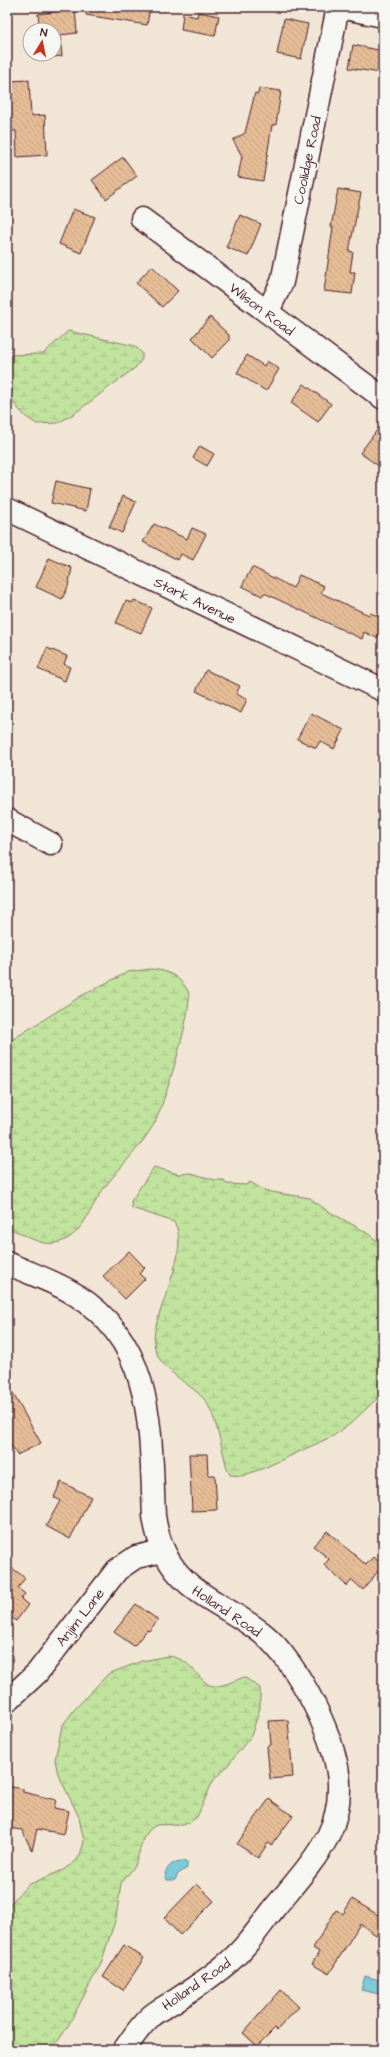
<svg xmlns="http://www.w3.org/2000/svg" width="390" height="2057" font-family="'Architects Daughter',sans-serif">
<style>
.wetland{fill:url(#wetland-marsh);stroke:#858164}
.water{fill:#7ccada;stroke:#688694}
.building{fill:url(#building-back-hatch);stroke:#4a1f2b}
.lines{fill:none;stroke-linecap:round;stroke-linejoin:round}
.minor-casing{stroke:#4a1f2b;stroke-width:25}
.major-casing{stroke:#4a1f2b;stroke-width:25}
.minor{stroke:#f6f6f2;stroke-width:22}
.major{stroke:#f6f6f2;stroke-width:22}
.labels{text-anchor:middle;stroke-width:4;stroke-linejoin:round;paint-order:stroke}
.street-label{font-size:14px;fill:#4a1f2b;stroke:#f6f6f2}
</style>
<defs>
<pattern id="wetland-marsh" width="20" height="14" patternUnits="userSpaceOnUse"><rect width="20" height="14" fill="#c0e39d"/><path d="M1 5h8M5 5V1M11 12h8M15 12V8" fill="none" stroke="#a6c287"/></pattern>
<pattern id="building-back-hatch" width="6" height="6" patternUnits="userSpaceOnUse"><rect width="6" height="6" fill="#e5bd96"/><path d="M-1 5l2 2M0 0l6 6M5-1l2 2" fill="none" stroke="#c6a281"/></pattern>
</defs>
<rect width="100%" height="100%" fill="#f1e5d6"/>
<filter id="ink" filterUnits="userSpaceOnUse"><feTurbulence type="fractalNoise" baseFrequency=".025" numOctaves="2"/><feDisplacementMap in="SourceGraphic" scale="8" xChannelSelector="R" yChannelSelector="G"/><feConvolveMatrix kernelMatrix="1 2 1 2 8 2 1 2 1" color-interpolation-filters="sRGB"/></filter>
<g filter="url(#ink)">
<g class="wetland">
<path d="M68,331L135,346L142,353V359L136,367L75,413L58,423L37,424L26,417L7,396V355L43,354Z"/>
<path d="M151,969C166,970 180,976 188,991C195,1005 163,1108 154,1124C140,1148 120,1167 104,1188C90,1207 82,1239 55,1243C39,1246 22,1233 7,1227V1043L81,996L104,984L128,972Z"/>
<path d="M154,1167L178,1174L191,1173L215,1180H224L227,1184L246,1185L250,1182L265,1191L310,1198L326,1210L364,1231L383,1245V1393L350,1424L333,1436L264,1468L242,1476L230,1475L227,1468C222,1450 215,1411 204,1399C187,1380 154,1369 154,1340C154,1310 192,1251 174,1222L132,1208L131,1201Z"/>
<path d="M168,1656C195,1658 199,1688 217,1686C226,1685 236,1680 244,1677L260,1688V1708L251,1736L228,1765L213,1781L197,1817L190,1822L183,1824L156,1825L149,1830L143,1839L135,1866L121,1883L116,1918L101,1963L68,2026L52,2050H7V1907L28,1885L63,1870L76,1861L80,1855L84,1842L79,1817L58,1774L55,1760L62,1726L74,1710L108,1674L142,1661Z"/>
</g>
<g class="water">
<path d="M183,1861L187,1863V1868L178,1874L175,1880H167L165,1873C169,1865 174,1861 183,1861Z"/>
<path d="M365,1976L383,1981V1995L361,1990Z"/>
</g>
<g class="building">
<path d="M87,7H150L147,25L86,15Z"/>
<path d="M75,9L77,33L60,35L62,56L44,58L43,54H54V30H40L38,14Z"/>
<path d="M198,12L219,16L215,36L181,30L183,14L197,17Z"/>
<path d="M284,19L308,24L301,59L277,54Z"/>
<path d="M353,45L383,51V66H381L380,73L349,68Z"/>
<path d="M29,80L31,116L45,115L47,155L17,157L16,131H7V81Z"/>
<path d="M259,88L281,91L276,125H272L263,181L238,177L242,156L233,140L245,133L255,93L258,94Z"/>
<path d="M123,157L137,176L106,199L92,180Z"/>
<path d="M338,189L361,193L349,251L353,252L350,272H355L352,294L324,291L333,227H331Z"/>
<path d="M73,209L95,217L81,253L59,244Z"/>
<path d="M240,215L261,224L248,256L226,247Z"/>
<path d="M152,266L178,291L162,307L136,283Z"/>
<path d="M210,317L229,335V341L212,358L192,338Z"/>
<path d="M247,355L264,366L267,361L279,369L266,391L237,373Z"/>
<path d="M304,384L331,404L318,422L291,403Z"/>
<path d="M383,422V469L360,453Z"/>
<path d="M200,446L214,454L207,466L193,458Z"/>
<path d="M56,481L90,489L86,511L51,503Z"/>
<path d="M123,496L136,502L122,533L109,527Z"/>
<path d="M154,524L187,539L192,528L206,534L193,560L181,554L178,560L143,542Z"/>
<path d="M49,558L72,568L68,587L62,599L36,587Z"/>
<path d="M252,567L293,588L299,575L324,586L321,593L369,615L370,613L383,618V638L378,635L377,638L364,632L362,639L264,593L262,596L242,586Z"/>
<path d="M134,600L152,608L141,633L116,623L126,601L132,603Z"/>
<path d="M47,648L67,656L64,664L70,667L65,681L38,669Z"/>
<path d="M206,670L240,686L236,694L247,699L241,713L196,691Z"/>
<path d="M311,713L344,730L334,749L320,741L316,748L297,739Z"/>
<path d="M129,1251L145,1268L139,1274L145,1279L125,1299L103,1276Z"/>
<path d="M7,1383L41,1443L17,1455L7,1438Z"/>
<path d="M189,1454H207L208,1475H215L217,1510L192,1511Z"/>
<path d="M61,1482L91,1497L70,1539L46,1526L60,1501L54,1497Z"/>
<path d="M327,1531L366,1565L373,1557L383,1565L363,1590L352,1580L347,1586L324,1565L329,1559L313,1546Z"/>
<path d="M7,1564L25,1578L18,1588L25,1594L21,1599L28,1605L16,1621L8,1615L7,1617Z"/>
<path d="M136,1604L158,1620L149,1631L147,1630L134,1646L114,1632Z"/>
<path d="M288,1720L293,1777L270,1779L267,1746L271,1745L269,1721Z"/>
<path d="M7,1786L23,1789V1792L56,1800L54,1808L69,1811L64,1834L37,1829L32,1851L22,1830L7,1828Z"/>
<path d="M269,1799L293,1816L271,1846L268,1843L258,1858L237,1844Z"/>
<path d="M197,1884L214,1901L180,1935L164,1918Z"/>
<path d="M352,1899L383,1918V1923L376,1935L360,1924L329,1974L312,1964L319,1952L313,1948L336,1910L343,1914Z"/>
<path d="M124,1945L144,1958L123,1990L103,1977Z"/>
<path d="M281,1990L299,2007L277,2030L275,2028L257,2046L243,2033Z"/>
</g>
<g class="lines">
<g class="minor-casing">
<g id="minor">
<path d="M142,219L383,398"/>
<path d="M268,311L282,282L338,7"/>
<path d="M7,509L383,690"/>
<path d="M7,820L51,844"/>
<path d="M7,1263C30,1274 55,1281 76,1295C156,1345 150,1434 154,1516C165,1590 213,1595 262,1633C297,1660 341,1746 339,1789C339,1805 335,1822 328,1836C315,1861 294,1884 276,1906C260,1926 245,1950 224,1966C208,1979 190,1991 173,2002C165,2007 156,2011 150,2017C139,2027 132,2039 124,2050"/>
<path d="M7,1701L37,1673L117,1570L136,1557L163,1551"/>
</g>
</g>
<g class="major-casing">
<path id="major" d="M340,7L383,16"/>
</g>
<use href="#minor" class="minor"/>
<use href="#major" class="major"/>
</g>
</g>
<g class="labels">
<g class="street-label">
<text transform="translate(307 160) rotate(-78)" y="5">Coolidge Road</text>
<text transform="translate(262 309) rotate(37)" y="5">Wilson Road</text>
<text transform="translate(195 600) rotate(26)" y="5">Stark Avenue</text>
<text transform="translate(227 1611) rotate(34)" y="5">Holland Road</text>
<text transform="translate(80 1617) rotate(-52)" y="5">Anjim Lane</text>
<text transform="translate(196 1984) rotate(-35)" y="5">Holland Road</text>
</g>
</g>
<rect width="390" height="2057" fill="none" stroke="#f6f6f2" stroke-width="24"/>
<rect x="12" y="12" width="366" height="2033" fill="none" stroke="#4a1f2b" stroke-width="1.5" filter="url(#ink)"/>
<g transform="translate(42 42) rotate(10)"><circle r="19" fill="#f6f6f2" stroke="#b1a0a2"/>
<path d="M0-3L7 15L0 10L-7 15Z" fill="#c8321e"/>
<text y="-6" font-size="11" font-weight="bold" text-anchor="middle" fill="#4a1f2b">N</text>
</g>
</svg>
